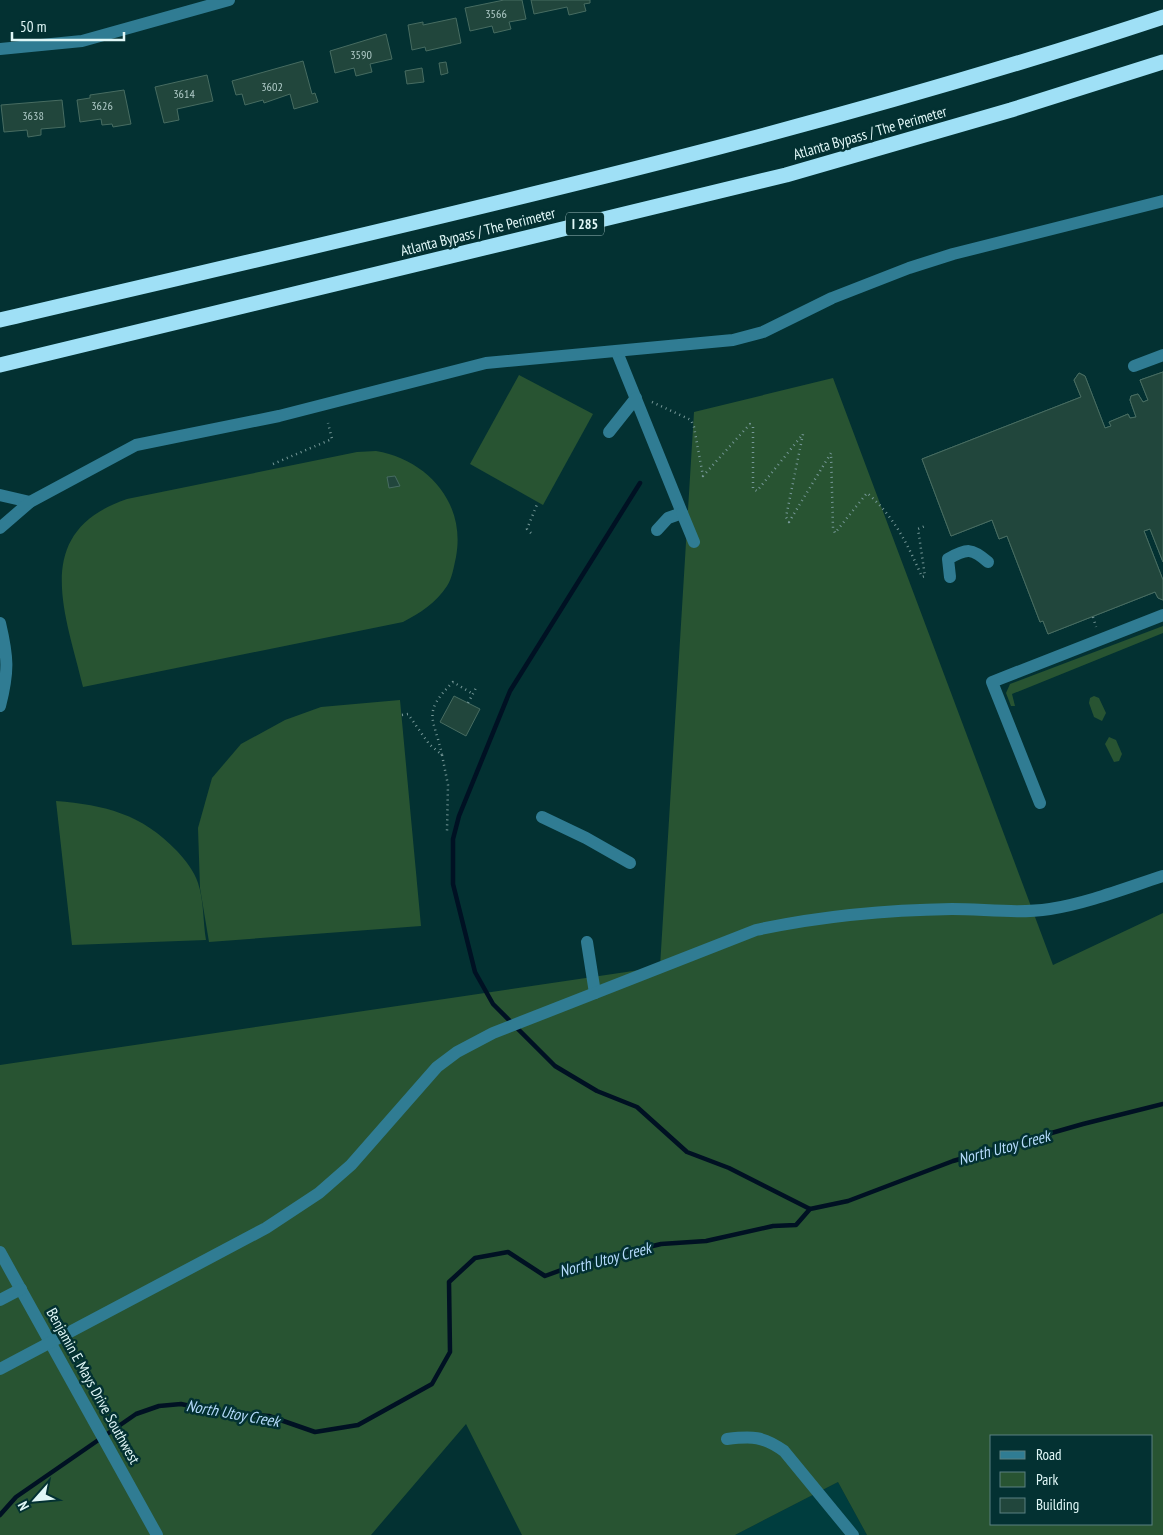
<svg xmlns="http://www.w3.org/2000/svg" width="1163" height="1535" font-family="'PT Sans Narrow',sans-serif">
<style>
.built{fill:#003d3e}
.green{fill:#285432;fill-rule:evenodd}
.lines{fill:none;stroke-linecap:round;stroke-linejoin:round}
.stream{stroke:#001123;stroke-width:4.5}
.building{fill:#21463c;stroke:#476c61}
.path{stroke:#769898;stroke-width:2.5;stroke-dasharray:1 4;stroke-linecap:butt}
.minor{stroke:#307c93;stroke-width:12}
.highway{stroke:#9fe0f6;stroke-width:15}
.labels{text-anchor:middle;stroke-width:5;stroke-linejoin:round;paint-order:stroke}
.number-label{font-size:12px;fill:#b0cbc8}
.shield{fill:#033132;stroke:#9ebcbc;stroke-width:1}
.shield-label{font-size:14px;font-weight:bold;fill:#e0f7f7}
.street-label{font-size:15px;fill:#e0f7f7;stroke:#033132}
.water-label{font-size:16px;font-style:italic;fill:#b4dafb;stroke:#033132}
</style>
<rect width="100%" height="100%" fill="#033132"/>
<path class="built" d="M838,1482L867,1535H735Z"/>
<g class="green">
<path d="M519,375L593,414L543,505L470,464Z"/>
<path d="M833,378L1053,965L1163,913V1535H867L838,1482L735,1535H522L466,1424L371,1535H0V1065L660,967L694,412ZM992,1436H1152V1524H992Z"/>
<path d="M376,451C428,460 466,503 456,557C454,566 452,579 447,586C436,603 420,613 403,622L83,687C65,612 30,532 127,499L357,452Z"/>
<path d="M1163,626V633L1012,694L1015,706H1011L1006,693L1010,684Z"/>
<path d="M1094,696L1099,698L1106,713L1102,721L1094,717L1089,703L1090,698Z"/>
<path d="M400,700L421,926L209,942L200,888L198,828L212,778L241,744L285,720L321,707Z"/>
<path d="M1109,737L1116,740L1122,754L1119,761L1114,762L1105,744Z"/>
<path d="M56,801C105,805 142,814 177,851C186,861 194,871 198,883C204,900 203,923 206,940L72,945Z"/>
</g>
<g class="lines">
<g class="stream">
<path d="M640,483L510,691L459,816L453,839V884L475,972L493,1004L555,1066L597,1091L637,1107L687,1152L729,1168L810,1209"/>
<path d="M0,1515L16,1497L136,1414L159,1406L181,1404L224,1413L269,1416L315,1432L358,1425L432,1384L450,1352L449,1282L475,1258L508,1252L545,1276L575,1265L661,1244L706,1241L773,1226L796,1225L810,1209L848,1201L953,1161L1083,1124L1163,1104"/>
</g>
</g>
<g class="building">
<path d="M504,0H522L526,19L509,22L511,29L494,33L492,26L470,31L465,8Z"/>
<path d="M590,0V3L584,4L586,11L569,15L567,7L534,14L531,0Z"/>
<path d="M456,18L461,43L426,51L425,47L412,50L408,25L423,22V25Z"/>
<path d="M386,34L392,59L370,64L372,72L356,76L354,68L335,73L330,51Z"/>
<path d="M303,61L312,94L315,93L318,102L294,109L290,94L264,103L263,100L245,105L242,94L236,95L232,81Z"/>
<path d="M446,62L448,73L441,75L439,63Z"/>
<path d="M422,68L424,82L407,84L405,71Z"/>
<path d="M207,75L213,101L177,109L179,120L164,123L155,87Z"/>
<path d="M124,90L131,124L113,127L112,124L102,125L101,119L80,122L77,100L90,98V95Z"/>
<path d="M62,100L65,127L41,129V135L28,137L27,130L4,132L1,105Z"/>
<path d="M1163,372V562L1150,529L1144,531L1163,580V600L1158,598L1155,592L1048,634L1043,621L1040,622L1007,536L999,539L992,520L951,536L922,459L1081,397L1074,380L1079,373L1085,376L1105,428L1111,426L1109,422L1128,414L1130,418L1136,417L1130,400L1131,396L1138,394L1143,402L1148,400L1140,380Z"/>
<path d="M1163,372V562L1150,529L1144,531L1163,580V600L1158,598L1155,592L1048,634L1043,621L1040,622L1007,536L999,539L992,520L951,536L922,459L1081,397L1074,380L1079,373L1085,376L1105,428L1111,426L1109,422L1128,414L1130,418L1136,417L1130,400L1131,396L1138,394L1143,402L1148,400L1140,380Z"/>
<path d="M395,476L400,486L389,488L387,477Z"/>
<path d="M454,696L480,709L466,736L440,722Z"/>
</g>
<g class="lines">
<g class="path">
<path d="M652,402L691,420L694,427L703,476L750,424L753,426V489L757,491L803,434L786,517L789,522L831,453L833,528L835,533L867,493C894,516 908,545 922,577L925,576L918,529L925,526"/>
<path d="M273,464L332,439L328,423"/>
<path d="M531,533L527,529L538,502"/>
<path d="M1093,617L1096,627"/>
<path d="M468,703L476,688"/>
<path d="M402,715L408,714L429,744L442,755C434,717 421,714 453,682L473,694"/>
<path d="M442,755L448,785L447,831"/>
</g>
<g class="minor">
<path d="M0,49L82,41L229,0"/>
<path d="M617,352L682,513L668,518L657,530"/>
<path d="M1134,366L1163,355"/>
<path d="M609,432L636,398"/>
<path d="M0,495L30,502"/>
<path d="M682,513L694,542"/>
<path d="M0,528L30,502L136,445L279,416L486,363L733,340L763,332L832,298L909,268L953,254L1163,201"/>
<path d="M950,577L948,559C967,548 972,548 988,562"/>
<path d="M0,623C8,657 9,671 0,706"/>
<path d="M1040,803L992,682L1163,615"/>
<path d="M542,817L586,838L630,863"/>
<path d="M587,942L595,993"/>
<path d="M0,1252L157,1535"/>
<path d="M0,1300L21,1289"/>
<path d="M0,1369L266,1228L319,1193L351,1165L437,1067L457,1052L493,1033L756,930C821,916 885,910 952,909C984,909 1017,914 1050,909C1088,903 1126,888 1163,876"/>
<path d="M727,1439C752,1436 763,1436 784,1451L853,1535"/>
</g>
<g class="highway">
<path d="M0,320C390,228 783,143 1163,17"/>
<path d="M0,365L786,175L1011,110L1163,62"/>
</g>
</g>
<g class="labels">
<g class="number-label">
<text x="496" y="18">3566</text>
<text x="361" y="59">3590</text>
<text x="272" y="91">3602</text>
<text x="184" y="98">3614</text>
<text x="102" y="110">3626</text>
<text x="33" y="120">3638</text>
</g>
<rect class="shield" x="566" y="212.5" width="38" height="23" rx="4"/>
<g class="shield-label">
<text x="585" y="229">I 285</text>
</g>
<g class="street-label">
<text transform="translate(870 133) rotate(-16)" y="5">Atlanta Bypass / The Perimeter</text>
<text transform="translate(478 232) rotate(-14)" y="5">Atlanta Bypass / The Perimeter</text>
<text transform="translate(93 1386) rotate(61)" y="5">Benjamin E Mays Drive Southwest</text>
</g>
<g class="water-label">
<text transform="translate(1004 1147) rotate(-15)" y="6">North Utoy Creek</text>
<text transform="translate(605 1259) rotate(-15)" y="6">North Utoy Creek</text>
<text transform="translate(233 1413) rotate(10)" y="6">North Utoy Creek</text>
</g>
</g>
<rect x="990" y="1435" width="162" height="90" fill="#033132" stroke="#5b8081"/>
<rect x="1000" y="1451" width="25" height="8" fill="#307c93" stroke="#5b8081"/>
<text x="1036" y="1460" font-size="15" fill="#e0f7f7">Road</text>
<rect x="1000" y="1472" width="25" height="15" fill="#285432" stroke="#5b8081"/>
<text x="1036" y="1485" font-size="15" fill="#e0f7f7">Park</text>
<rect x="1000" y="1498" width="25" height="15" fill="#21463c" stroke="#5b8081"/>
<text x="1036" y="1510" font-size="15" fill="#e0f7f7">Building</text>
<g transform="translate(35 1500) rotate(243)" stroke="#033132" stroke-width="4" paint-order="stroke">
<path d="M0-4L9 19L0 12L-9 19Z" fill="#e0f7f7"/>
<text y="-8" font-size="14" font-weight="bold" text-anchor="middle" fill="#e0f7f7">N</text>
</g>
<path d="M12 32v8h112v-8" fill="none" stroke="#e0f7f7" stroke-width="2.5"/>
<text x="20" y="32" font-size="15" fill="#e0f7f7" stroke="#033132" stroke-width="4" paint-order="stroke">50 m</text>
</svg>
